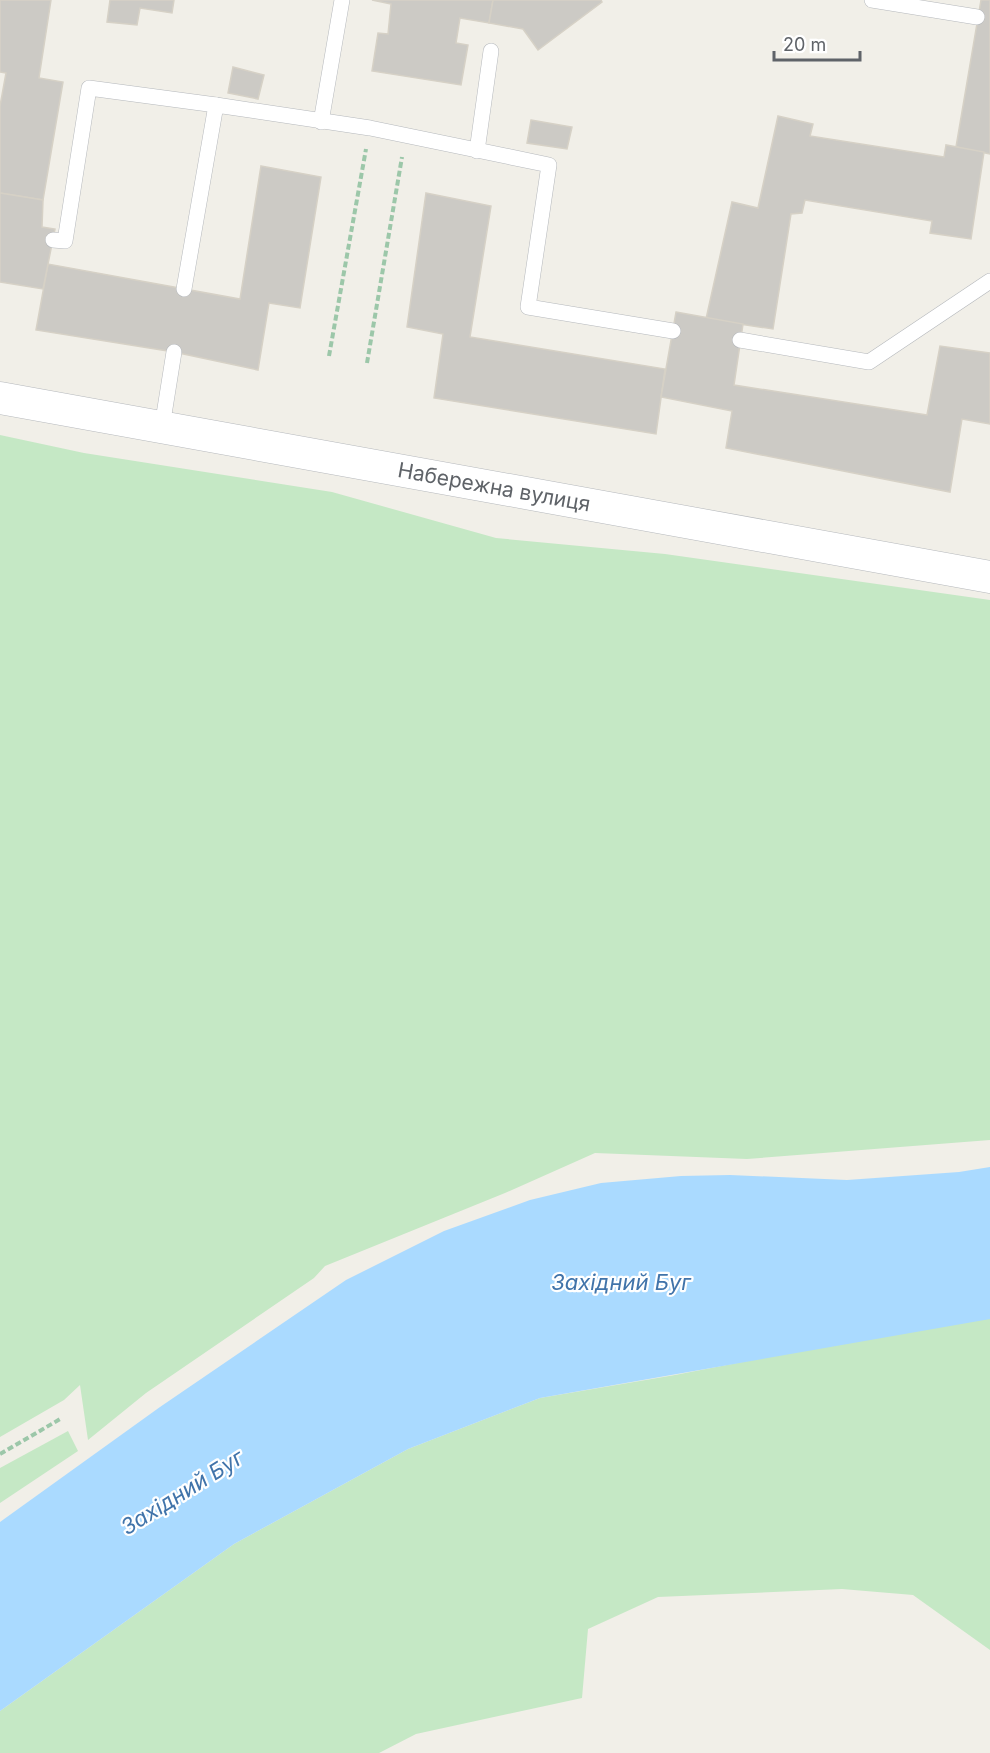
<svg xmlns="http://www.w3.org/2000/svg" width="990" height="1753" font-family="Inter,sans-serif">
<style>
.green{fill:#c5e8c5}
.water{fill:#aadaff}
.building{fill:#cccac5;stroke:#d6d1c6;stroke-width:1.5}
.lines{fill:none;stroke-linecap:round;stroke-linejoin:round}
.lane-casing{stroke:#b5b8bc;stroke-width:16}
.street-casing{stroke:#b5b8bc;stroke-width:33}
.path{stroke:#9cc7a9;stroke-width:4;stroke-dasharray:6 3;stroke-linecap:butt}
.lane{stroke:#fff;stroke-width:15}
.street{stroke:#fff;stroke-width:32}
.labels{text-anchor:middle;stroke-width:4.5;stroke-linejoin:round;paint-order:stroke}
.street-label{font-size:21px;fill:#5f6368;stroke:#fff}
.water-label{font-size:22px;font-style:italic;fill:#4174aa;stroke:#fff}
</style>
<rect width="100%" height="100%" fill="#f1efe8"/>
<g class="green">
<path d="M0,435L84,453L332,492L496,538L665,554L990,600V1140L747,1159L595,1153L505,1193L325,1266L314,1278L146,1393L88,1440L80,1385L64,1400L0,1437Z"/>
<path d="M990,1314V1650L913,1595L842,1589L658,1597L588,1629L582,1698L416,1734L379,1753H0V1711L234,1544L408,1449L540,1398L675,1375Z"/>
<path d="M68,1431L78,1451L0,1503V1468Z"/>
</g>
<path class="water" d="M990,1167V1319L540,1398L408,1449L234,1544L0,1711V1522L160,1407L346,1280L444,1231L530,1200L601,1183L681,1176L730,1175L847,1180L959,1172Z"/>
<g class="building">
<path d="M0,0H51L39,78L63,82L43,200L0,193V106L6,73L0,72Z"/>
<path d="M110,0H174L172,13L140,8L137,25L107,22Z"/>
<path d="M372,0H493L489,23L460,18L456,43L468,45L461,85L372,71L378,33L388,34L391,4Z"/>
<path d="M493,0H601L602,2L538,50L523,29L489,23Z"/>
<path d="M981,0H990V154L956,147Z"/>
<path d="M233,67L264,75L258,99L228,93Z"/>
<path d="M778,116L813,124L810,136L944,157L946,145L984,152L971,239L930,233L932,221L805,200L802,213L791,214L773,329L706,319L732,202L758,208Z"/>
<path d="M531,120L572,127L567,149L527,143Z"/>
<path d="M261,166L321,177L300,308L269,303L258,370L174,352L36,330L48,264L240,299Z"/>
<path d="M0,193L43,200L42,227L55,229L43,289L0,282Z"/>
<path d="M426,193L491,206L470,337L665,369L656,434L434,398L443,334L407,327Z"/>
<path d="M676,312L743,324L734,385L927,415L940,346L990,353V424L962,419L950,492L726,448L732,411L661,397Z"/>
</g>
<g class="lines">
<g class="lane-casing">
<g id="lane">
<path d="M872,0L977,17"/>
<path d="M321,122L342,0"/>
<path d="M477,151L491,51"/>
<path d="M53,240L65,241L89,88L216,105"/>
<path d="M184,289L216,105L370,128L549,165L528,307L673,331"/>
<path d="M740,340L869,362L990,281"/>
<path d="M162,427L174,352"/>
</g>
</g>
<g class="street-casing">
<g id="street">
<path id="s1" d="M0,398L990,577"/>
</g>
</g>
<g class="path">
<path d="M329,356L366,149"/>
<path d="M367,363L402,157"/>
<path d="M0,1454L62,1418"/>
</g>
<use href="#lane" class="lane"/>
<use href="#street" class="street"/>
</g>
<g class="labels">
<g class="street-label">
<text dy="7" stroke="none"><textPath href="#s1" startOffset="502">Набережна вулиця</textPath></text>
</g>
<g class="water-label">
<text x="621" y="1290">Західний Буг</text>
<text transform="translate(182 1492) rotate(-32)" y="8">Західний Буг</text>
</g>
</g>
<path d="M774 51v9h86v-9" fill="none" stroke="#5f6368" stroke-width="3"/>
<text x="783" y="51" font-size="18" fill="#5f6368" stroke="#ffffff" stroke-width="4.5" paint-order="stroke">20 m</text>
</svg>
